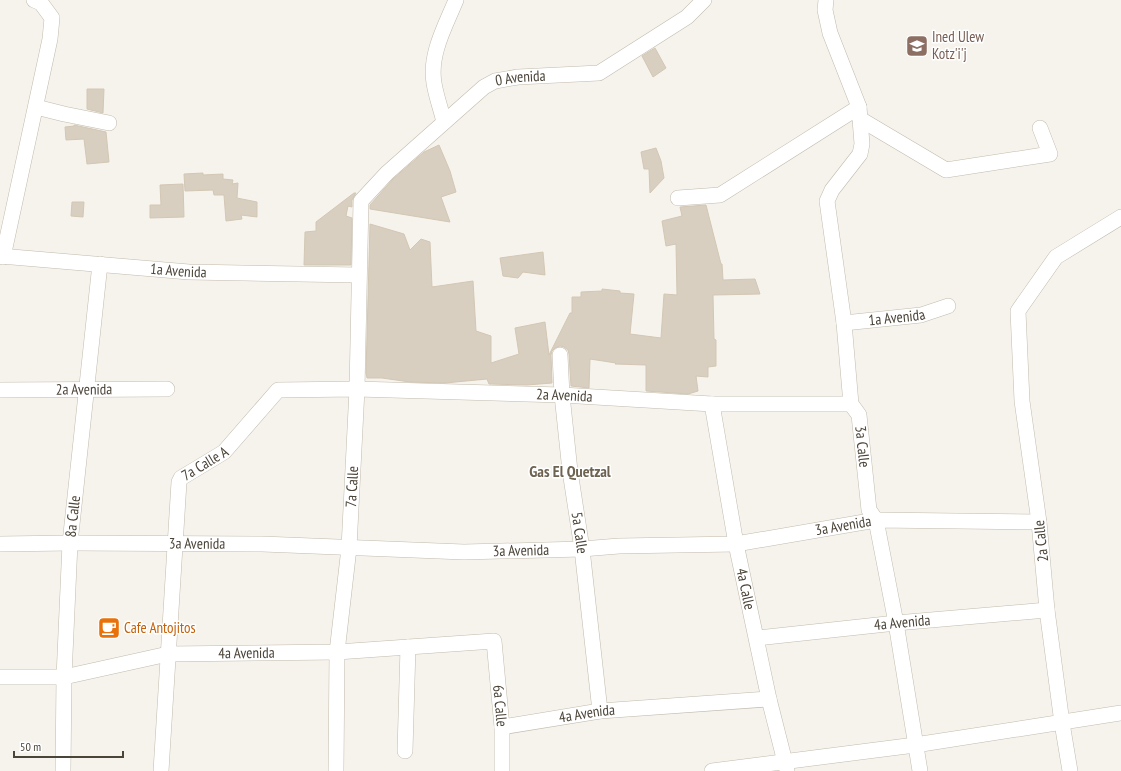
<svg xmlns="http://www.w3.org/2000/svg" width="1121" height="771" font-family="'PT Sans Narrow',sans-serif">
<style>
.building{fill:#d8cfc1;stroke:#d3c7b4}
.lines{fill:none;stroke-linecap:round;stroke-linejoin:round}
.minor-casing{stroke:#c2bbae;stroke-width:16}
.minor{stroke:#fff;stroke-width:15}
.labels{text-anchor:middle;stroke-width:3;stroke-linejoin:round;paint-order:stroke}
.education-label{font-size:15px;fill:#785e54;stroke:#fff;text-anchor:start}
.street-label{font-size:15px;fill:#4b4439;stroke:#fff}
.food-label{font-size:15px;fill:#c56008;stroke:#fff;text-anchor:start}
.neighbourhood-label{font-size:16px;font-weight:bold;fill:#6e6250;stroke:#fff}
</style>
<rect width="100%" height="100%" fill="#f6f3ec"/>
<g class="building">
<path d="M655,48L666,68L653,77L642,56Z"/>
<path d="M87,89H104L103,113L87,109Z"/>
<path d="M74,125L106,132L109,162L87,164L84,139L66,140L65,127L74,126Z"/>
<path d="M439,145L450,171L456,192L441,197L450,222L370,209V205L393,179L424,152Z"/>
<path d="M656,148L661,161L664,178L650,193L649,169H644L641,152Z"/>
<path d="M203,173V175L223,174V179L233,180L232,184L238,183L237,198L257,202V217L241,215L242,219L226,221L224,195H214L213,190L185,191L184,174Z"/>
<path d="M183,184L184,217L150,218V205H161L160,185Z"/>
<path d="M354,193H356L352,200V207L348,206L346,216L352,218L351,265H304L305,232L316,231V222Z"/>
<path d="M72,202H84L83,217L71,216Z"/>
<path d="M706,205L721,264H722L723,280L755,279L760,294L713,295L714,339L716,340V366L708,367V377L696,376L698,391L688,394L646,391V365L615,364L616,363L590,359L589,388L571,386L569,354L568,350L564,347L560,346L555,348L552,351L551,355L552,383L527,385L489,384L487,379L445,383L410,382L382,378H367L366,373L370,224L404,234L410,250L421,239L430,242L432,287L473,281L476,331L491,336V363L519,354L515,328L545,322L549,355L570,313H572V297H581V292L602,291V289L620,291V293L634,294L630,334L661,338L664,294L677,295L676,244L666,246L662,221L682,216L680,207Z"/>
<path d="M543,252L545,275L523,272L518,278L503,276L500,258Z"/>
</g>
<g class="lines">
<g class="minor-casing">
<g id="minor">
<path id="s1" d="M826,0L825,10L830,33L859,107L862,144L860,154L832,190L827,201L844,323L851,404L859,415L869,510L876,520L896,623L920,771"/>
<path d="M36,107L64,114L109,123"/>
<path d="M860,119L946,170L1050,154L1040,128"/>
<path d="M444,122C441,109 436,96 434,83C429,54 446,25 456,0"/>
<path d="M678,198L720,195L859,107"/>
<path id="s2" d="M0,256L189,272L358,275"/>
<path d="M3,257L50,39L52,18L41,3L34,0"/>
<path id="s3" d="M844,323L921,315L948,306"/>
<path id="s4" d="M560,355L562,395L570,471L582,549L600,711"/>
<path id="s5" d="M0,390L167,389"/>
<path id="s6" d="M712,404L736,544L769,699L787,770"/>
<path id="s7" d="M0,544L70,543L262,544L464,552L582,549L619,546L736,544L876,520L1039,522"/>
<path id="s8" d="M757,638L896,623L1047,610"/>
<path id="s9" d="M0,677H64L168,654L337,652L494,641L502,727V771"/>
<path id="s10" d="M502,727L600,711L769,699"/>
<path d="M405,751L408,647"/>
<path id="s11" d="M63,771L64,677L70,543L100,264"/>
<path id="s12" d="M161,771L179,482L181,478L224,452L278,390L357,389L562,395L712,404H851"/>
<path id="s13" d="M336,771L337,652L349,548L357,389L361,201L387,173L484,87L495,81L518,77L599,73L687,17L704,0"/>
<path d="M712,771L915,745L1121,713"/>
<path d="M1070,771L1062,723L1047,610L1039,522L1022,401L1018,311L1056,257L1121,217"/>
</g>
</g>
<use href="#minor" class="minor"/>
</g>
<defs>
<g id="university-square" transform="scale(1.15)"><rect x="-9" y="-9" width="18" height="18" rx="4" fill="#8d6e63" stroke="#fff"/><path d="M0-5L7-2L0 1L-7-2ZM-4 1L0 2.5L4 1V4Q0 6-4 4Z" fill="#fff"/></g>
<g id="cafe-square" transform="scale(1.15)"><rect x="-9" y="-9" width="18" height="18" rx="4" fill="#e8710a" stroke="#fff"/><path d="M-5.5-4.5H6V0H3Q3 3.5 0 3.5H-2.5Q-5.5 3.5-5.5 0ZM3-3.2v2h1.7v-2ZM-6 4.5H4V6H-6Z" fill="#fff"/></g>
</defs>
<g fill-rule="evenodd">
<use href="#university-square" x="917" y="46"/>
<use href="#cafe-square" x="109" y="628"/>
</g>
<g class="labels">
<g class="education-label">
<text x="932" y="42">Ined Ulew<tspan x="932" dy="17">Kotz'i'j</tspan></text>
</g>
<g class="street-label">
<text dy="5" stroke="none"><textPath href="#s13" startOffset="777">0 Avenida</textPath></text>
<text dy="5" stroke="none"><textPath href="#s2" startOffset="179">1a Avenida</textPath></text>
<text dy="5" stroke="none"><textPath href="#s3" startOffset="53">1a Avenida</textPath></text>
<text dy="5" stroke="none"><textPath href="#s5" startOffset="84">2a Avenida</textPath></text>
<text dy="5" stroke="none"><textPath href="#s12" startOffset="713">2a Avenida</textPath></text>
<text dy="5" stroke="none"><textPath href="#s1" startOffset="468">3a Calle</textPath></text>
<text dy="5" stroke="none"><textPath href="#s12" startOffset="322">7a Calle A</textPath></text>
<text dy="5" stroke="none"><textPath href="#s13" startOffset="285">7a Calle</textPath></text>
<text dy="5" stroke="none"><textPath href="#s11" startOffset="255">8a Calle</textPath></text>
<text dy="5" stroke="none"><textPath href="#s7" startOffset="845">3a Avenida</textPath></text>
<text dy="5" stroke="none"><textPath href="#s4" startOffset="179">5a Calle</textPath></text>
<text transform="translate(1041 541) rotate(-96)" y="5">2a Calle</text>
<text dy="5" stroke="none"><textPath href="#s7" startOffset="197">3a Avenida</textPath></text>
<text dy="5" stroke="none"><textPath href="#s7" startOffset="521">3a Avenida</textPath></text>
<text dy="5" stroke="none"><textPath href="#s6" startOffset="188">4a Calle</textPath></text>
<text dy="5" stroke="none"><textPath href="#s8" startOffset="146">4a Avenida</textPath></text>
<text dy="5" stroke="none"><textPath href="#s9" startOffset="249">4a Avenida</textPath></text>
<text dy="5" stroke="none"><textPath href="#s9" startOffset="562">6a Calle</textPath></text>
<text dy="5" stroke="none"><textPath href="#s10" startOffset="86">4a Avenida</textPath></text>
</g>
<g class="food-label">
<text x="124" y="633">Cafe Antojitos</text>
</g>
<g class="neighbourhood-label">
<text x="570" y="477">Gas El Quetzal</text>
</g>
</g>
<path d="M14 751v6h109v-6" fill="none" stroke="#4b4439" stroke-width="2"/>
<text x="20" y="751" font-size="12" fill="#4b4439" stroke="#ffffff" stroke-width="3" paint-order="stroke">50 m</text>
</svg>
